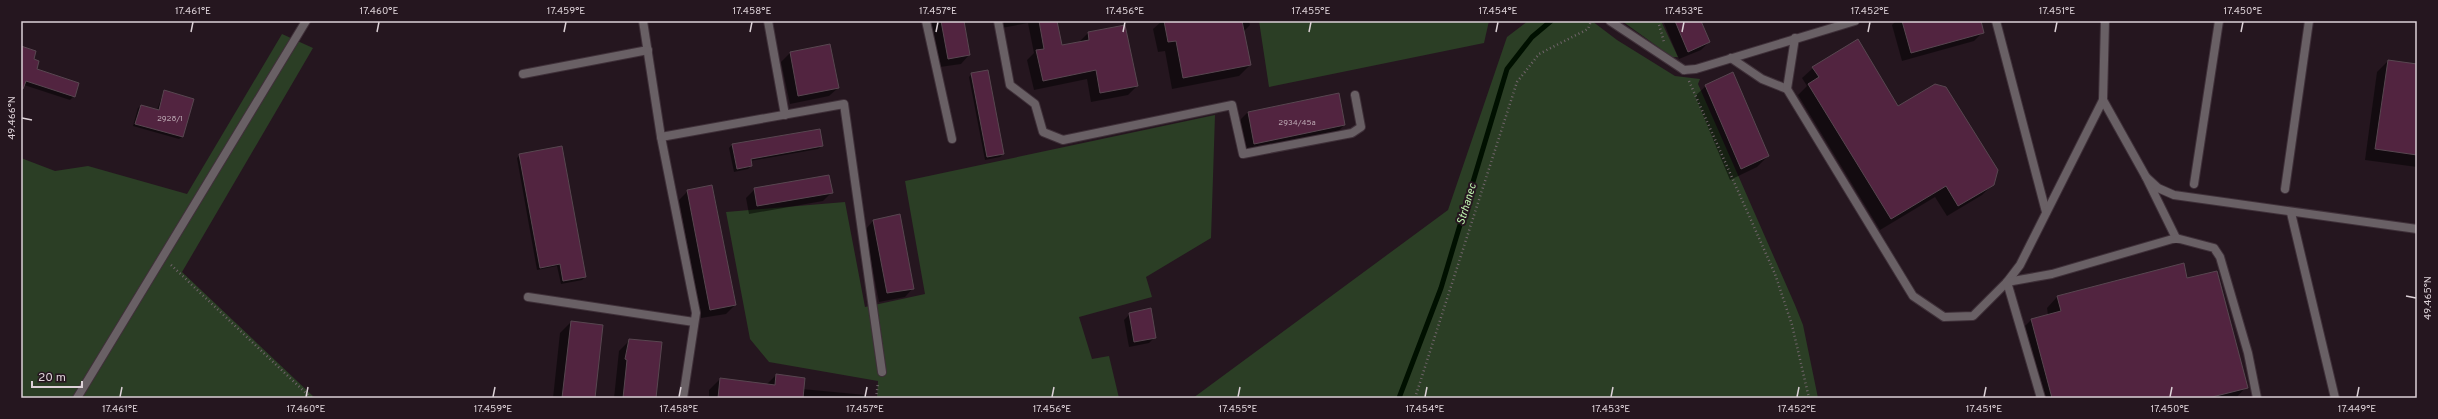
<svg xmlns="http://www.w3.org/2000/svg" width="2438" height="419" font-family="Overpass,sans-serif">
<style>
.green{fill:#2b3e25}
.shadow{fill:#0007}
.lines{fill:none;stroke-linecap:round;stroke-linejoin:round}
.stream{stroke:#001000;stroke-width:5}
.building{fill:#522440;stroke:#584650}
.service-casing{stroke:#3f3039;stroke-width:10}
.minor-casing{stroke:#3f3039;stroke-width:10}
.tertiary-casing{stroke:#3f3039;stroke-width:10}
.path{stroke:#72656c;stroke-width:2.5;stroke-dasharray:1 3;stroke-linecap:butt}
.service{stroke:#696065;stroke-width:8}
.minor{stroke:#696065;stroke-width:8}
.tertiary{stroke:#696065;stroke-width:8}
.ticks{fill:none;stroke:#dcd1d7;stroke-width:1.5}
.labels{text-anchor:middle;stroke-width:4;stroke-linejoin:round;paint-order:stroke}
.number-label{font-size:8px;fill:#baa6b1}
.water-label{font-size:11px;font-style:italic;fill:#bef4ae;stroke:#25161f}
.neatline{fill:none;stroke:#dcd1d7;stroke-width:1.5}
.ticks-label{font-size:10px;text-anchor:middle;fill:#dcd1d7}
</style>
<rect width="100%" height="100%" fill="#25161f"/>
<g class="green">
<path d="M1259,21H1489L1484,43L1269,87Z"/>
<path d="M1528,21H1592L1617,40L1675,76L1700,79L1698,84L1795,305L1803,325L1818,398H1193L1448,210L1507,37Z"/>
<path d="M1622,21H1661L1678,57H1672Z"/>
<path d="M282,34L313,48L182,272L315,398H21V158L55,171L88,166L187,194Z"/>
<path d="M1215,115L1211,238L1146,277L1152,297L1079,317L1092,359L1109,356L1119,398H877L878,381L769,362L750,339L726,212L845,202L865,307L925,294L905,181Z"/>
</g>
<g class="shadow">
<path d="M931,21H963L969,55L961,64L940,67Z"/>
<path d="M994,21H1056L1061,46L1078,43L1088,33L1124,26L1137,86L1128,95L1091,102L1087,79L1034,90L1027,60L1034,53L1028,23L996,29Z"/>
<path d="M1162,21H1249L1250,25L1243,32L1250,65L1239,76L1172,89L1165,51L1158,52L1153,29Z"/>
<path d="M1663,21H1700L1709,42L1701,50L1679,59Z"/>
<path d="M1896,21H1980L1983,32L1974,41L1902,61L1892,25Z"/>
<path d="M830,46L838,88L829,96L790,104L781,62L790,53Z"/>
<path d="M21,47L32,59L35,70L74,96L70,100L21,84Z"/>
<path d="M2388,61L2417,65V167L2365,160L2377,72Z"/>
<path d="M1813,68L1993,184L1982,195L1947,216L1935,197L1880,230L1798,95L1807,86L1802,78Z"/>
<path d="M972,74L1003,154L1000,157L985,160L969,77Z"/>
<path d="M1706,86L1768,156L1757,167L1730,180L1695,96Z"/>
<path d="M164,91L182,137L179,139L133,126L138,108L141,106L157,110Z"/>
<path d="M1338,95L1344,125L1334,136L1243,154L1237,123L1248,112Z"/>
<path d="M733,144L822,146L818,149L750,161L751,166L748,169L734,172L729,148Z"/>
<path d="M520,155L585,277L582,280L561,284L557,266L537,270L517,158Z"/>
<path d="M755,189L832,192L823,201L749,214L746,198Z"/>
<path d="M688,191L735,305L726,314L701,318L679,200Z"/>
<path d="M873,221L913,288L905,297L879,302L865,230Z"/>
<path d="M2187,279L2246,387L2236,398H2038L2021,330L2031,320L2048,315L2047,308L2057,297Z"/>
<path d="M1130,314L1155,337L1149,343L1129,347L1124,320Z"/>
<path d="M571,322L594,398H553L560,333Z"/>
<path d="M630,340L654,398H614L619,351Z"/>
<path d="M776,375L802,389L866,395V398H709V390L720,379L766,385Z"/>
</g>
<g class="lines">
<path class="stream" d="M1399,398L1441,288L1507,69L1532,37L1551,21"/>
</g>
<g class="building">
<path d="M941,21H964L970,55L948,59Z"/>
<path d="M1039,21H1057L1062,45L1089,40L1088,32L1125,25L1138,86L1100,93L1096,70L1043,81L1036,50L1044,49Z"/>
<path d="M1164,21H1242L1251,65L1183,78L1176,41L1168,42Z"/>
<path d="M1675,21H1701L1710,42L1688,52Z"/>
<path d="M1902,21H1981L1984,33L1911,53Z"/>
<path d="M1858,39L1898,106L1935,84L1946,87L1998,170L1994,185L1958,206L1946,186L1891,219L1808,84L1819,77L1812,67Z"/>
<path d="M830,44L839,88L798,96L790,52Z"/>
<path d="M21,46L36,51L34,59L39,61L37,69L79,83L75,97L26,81L23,89H21Z"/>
<path d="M2388,60L2417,64V155L2375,149Z"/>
<path d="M988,70L1004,154L987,157L971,73Z"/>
<path d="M1733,72L1769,156L1741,169L1705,85Z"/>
<path d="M164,90L194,99L183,137L135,124L141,105L159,110Z"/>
<path d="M1339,93L1345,125L1254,144L1248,112Z"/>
<path d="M820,129L823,146L751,159L752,166L737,169L732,144Z"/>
<path d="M562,146L586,277L563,281L560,264L540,268L519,154Z"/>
<path d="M829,175L833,193L757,206L754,188Z"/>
<path d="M712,185L736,305L710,310L687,190Z"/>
<path d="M900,214L914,289L887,293L873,220Z"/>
<path d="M2184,263L2187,278L2217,271L2248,388L2208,398H2052L2031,319L2061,311L2057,296Z"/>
<path d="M1151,308L1156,338L1134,342L1129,313Z"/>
<path d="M571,321L603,325L595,398H562Z"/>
<path d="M629,339L662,342L656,398H623L627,360L625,359Z"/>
<path d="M776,374L805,378L803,398H718L720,378L775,385Z"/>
</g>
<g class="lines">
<g class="service-casing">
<g id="service">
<path d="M643,21L661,137L696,313L683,398"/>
<path d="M768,21L785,115"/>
<path d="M926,21L952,139"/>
<path d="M998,21L1010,85L1035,104L1043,132L1063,140L1232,105L1243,154L1352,133L1361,127L1355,95"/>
<path d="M1996,21L2046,212"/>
<path d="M1731,58L1762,79L1787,89L1913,296L1944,317L1973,316L2007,282L2020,265L2103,100L2105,21"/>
<path d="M1684,70L1696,69L1855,21"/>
<path d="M523,74L648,50"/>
<path d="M1787,89L1795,38"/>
<path d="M2103,100L2146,177L2176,238"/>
<path d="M661,137L844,104L882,372"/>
<path d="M2146,177L2158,188L2174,195L2417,229"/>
<path d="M2194,184L2219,21"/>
<path d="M2285,189L2309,21"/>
<path d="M2291,213L2335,398"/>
<path d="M528,297L694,322"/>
<path d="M2041,398L2007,282L2052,274L2176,238L2214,248L2220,257L2248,353L2257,398"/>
</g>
</g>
<g class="minor-casing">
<path id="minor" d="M1610,21L1684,70"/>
</g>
<g class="tertiary-casing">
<path id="tertiary" d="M77,398L306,21"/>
</g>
<g class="path">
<path d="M1658,21L1664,42"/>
<path d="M1689,81L1775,274L1792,325L1809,398"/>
<path d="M171,265L311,398"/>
<path d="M876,398L878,383"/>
<path d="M1415,398L1517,82L1539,54L1588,29L1591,21"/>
</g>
<use href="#service" class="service"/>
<use href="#minor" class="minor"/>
<use href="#tertiary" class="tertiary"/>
</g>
<path class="ticks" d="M191,32L193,22M377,32L379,22M564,32L566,22M750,32L752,22M936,32L938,22M1123,32L1125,22M1309,32L1311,22M1496,32L1498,22M1682,32L1684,22M1868,32L1870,22M2055,32L2057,22M2241,32L2243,22M22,118L32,120M2406,296L2416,298M120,397L122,387M306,397L308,387M493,397L495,387M679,397L681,387M865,397L867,387M1052,397L1054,387M1238,397L1240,387M1425,397L1427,387M1611,397L1613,387M1797,397L1799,387M1984,397L1986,387M2170,397L2172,387M2357,397L2359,387"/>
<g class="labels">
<g class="number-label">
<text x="170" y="121">2928/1</text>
<text x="1297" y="125">2934/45a</text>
</g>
<g class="water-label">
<text transform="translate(1466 204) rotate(-73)" y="4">Strhanec</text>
</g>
</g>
<rect width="2438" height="419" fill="none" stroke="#25161f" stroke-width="44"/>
<path d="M32 381v6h50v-6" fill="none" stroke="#dcd1d7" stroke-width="2"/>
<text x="38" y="381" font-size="12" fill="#dcd1d7" stroke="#25161f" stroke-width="3" paint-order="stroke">20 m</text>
<rect x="22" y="22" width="2394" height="375" class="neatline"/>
<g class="ticks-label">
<text x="193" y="14">17.461°E</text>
<text x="379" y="14">17.460°E</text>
<text x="566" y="14">17.459°E</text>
<text x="752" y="14">17.458°E</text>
<text x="938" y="14">17.457°E</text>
<text x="1125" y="14">17.456°E</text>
<text x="1311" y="14">17.455°E</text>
<text x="1498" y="14">17.454°E</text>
<text x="1684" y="14">17.453°E</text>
<text x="1870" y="14">17.452°E</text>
<text x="2057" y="14">17.451°E</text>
<text x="2243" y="14">17.450°E</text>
<text transform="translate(11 118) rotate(-90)" y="4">49.466°N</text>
<text transform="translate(2427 298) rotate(-90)" y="4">49.465°N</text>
<text x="120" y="412">17.461°E</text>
<text x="306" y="412">17.460°E</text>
<text x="493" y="412">17.459°E</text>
<text x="679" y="412">17.458°E</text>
<text x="865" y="412">17.457°E</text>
<text x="1052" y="412">17.456°E</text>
<text x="1238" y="412">17.455°E</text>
<text x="1425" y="412">17.454°E</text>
<text x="1611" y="412">17.453°E</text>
<text x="1797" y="412">17.452°E</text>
<text x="1984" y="412">17.451°E</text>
<text x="2170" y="412">17.450°E</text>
<text x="2357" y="412">17.449°E</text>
</g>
</svg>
